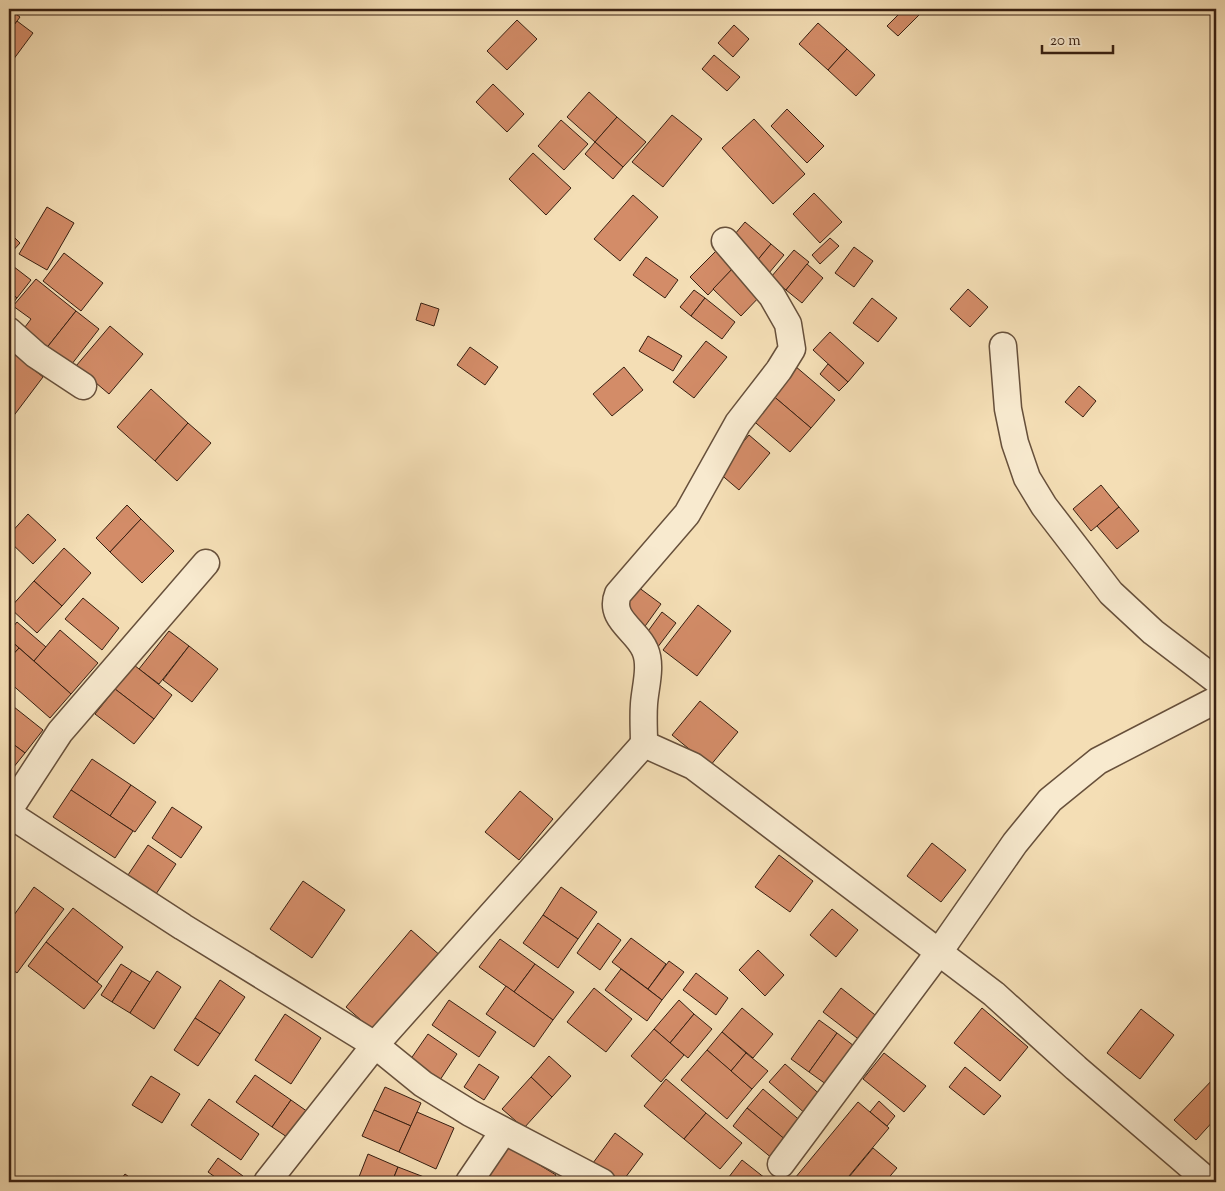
<svg xmlns="http://www.w3.org/2000/svg" width="1225" height="1191" font-family="'Sorts Mill Goudy',serif">
<style>
.building{fill:#d38c68;stroke:#382012}
.lines{fill:none;stroke-linecap:round;stroke-linejoin:round}
.minor-casing{stroke:#67503b;stroke-width:29}
.minor{stroke:#f8eacf;stroke-width:26}
</style>
<rect width="100%" height="100%" fill="#f4deb5"/>
<filter id="stains"><feTurbulence type="fractalNoise" baseFrequency=".004" numOctaves="4"/><feColorMatrix values="0 0 0 0 .2 0 0 0 0 .09 0 0 0 0 .02 0 0 0 .5 -.17"/></filter>
<radialGradient id="worn" r=".72"><stop offset=".6" stop-color="#630" stop-opacity="0"/><stop offset="1" stop-color="#630" stop-opacity=".3"/></radialGradient>
<g class="building">
<path d="M9,9L20,17L9,32Z"/>
<path d="M155,9H168L162,15Z"/>
<path d="M904,9H918L922,12L898,36L887,26Z"/>
<path d="M517,20L537,39L507,70L487,51Z"/>
<path d="M17,21L33,33L13,60L9,57V32Z"/>
<path d="M818,23L847,49L828,70L799,44Z"/>
<path d="M734,25L749,39L733,57L718,43Z"/>
<path d="M847,49L875,75L856,96L828,70Z"/>
<path d="M714,55L740,77L727,91L702,69Z"/>
<path d="M493,84L524,114L507,132L476,102Z"/>
<path d="M589,92L617,117L595,142L567,117Z"/>
<path d="M787,109L824,146L807,163L771,126Z"/>
<path d="M672,115L702,139L663,187L632,162Z"/>
<path d="M617,117L646,142L623,167L595,142Z"/>
<path d="M754,119L805,174L773,204L722,148Z"/>
<path d="M561,120L588,144L564,170L538,146Z"/>
<path d="M595,142L623,167L613,179L585,154Z"/>
<path d="M533,153L571,188L546,215L509,179Z"/>
<path d="M814,193L842,222L820,243L793,214Z"/>
<path d="M633,195L658,217L620,261L594,239Z"/>
<path d="M47,207L74,223L47,270L19,254Z"/>
<path d="M745,222L771,244L756,262L730,240Z"/>
<path d="M9,232L20,243L9,255Z"/>
<path d="M830,238L839,246L820,264L812,255Z"/>
<path d="M771,244L784,255L769,273L756,262Z"/>
<path d="M854,247L873,261L854,287L835,273Z"/>
<path d="M719,248L736,265L708,295L690,277Z"/>
<path d="M794,250L809,262L786,290L771,277Z"/>
<path d="M64,253L103,283L81,311L43,281Z"/>
<path d="M646,257L678,280L665,298L633,275Z"/>
<path d="M9,263L31,280L17,298L9,291Z"/>
<path d="M807,264L823,278L802,303L786,290Z"/>
<path d="M736,265L764,292L741,316L713,289Z"/>
<path d="M36,279L76,311L45,350L22,331L31,319L13,306Z"/>
<path d="M968,289L988,307L970,327L950,309Z"/>
<path d="M694,290L705,298L691,316L680,307Z"/>
<path d="M9,291L17,298L9,308Z"/>
<path d="M705,298L735,322L722,339L691,316Z"/>
<path d="M872,298L897,318L878,342L853,323Z"/>
<path d="M421,303L439,309L434,326L416,320Z"/>
<path d="M76,311L99,329L68,369L45,350Z"/>
<path d="M110,326L143,354L109,394L76,366Z"/>
<path d="M830,332L864,363L848,382L813,350Z"/>
<path d="M648,336L682,356L673,371L639,351Z"/>
<path d="M706,341L727,357L694,398L673,382Z"/>
<path d="M470,347L498,367L485,385L457,365Z"/>
<path d="M9,350L43,377L9,422Z"/>
<path d="M828,364L848,382L839,391L820,374Z"/>
<path d="M795,366L835,400L811,428L771,394Z"/>
<path d="M624,367L643,390L612,416L593,394Z"/>
<path d="M1079,386L1096,401L1083,417L1065,402Z"/>
<path d="M151,389L188,423L155,461L117,427Z"/>
<path d="M771,394L811,428L790,452L750,418Z"/>
<path d="M188,423L211,443L177,481L155,461Z"/>
<path d="M749,435L770,453L739,490L718,472Z"/>
<path d="M1101,485L1119,507L1091,531L1073,509Z"/>
<path d="M127,505L141,519L110,552L96,538Z"/>
<path d="M1119,507L1139,531L1117,549L1097,526Z"/>
<path d="M28,514L56,540L33,564L9,541V535Z"/>
<path d="M141,519L174,551L142,583L110,552Z"/>
<path d="M64,548L91,573L62,606L34,581Z"/>
<path d="M34,581L62,606L37,633L10,608Z"/>
<path d="M638,587L661,604L643,629L620,611Z"/>
<path d="M83,598L119,628L102,650L65,619Z"/>
<path d="M698,605L731,631L697,676L663,650Z"/>
<path d="M662,612L676,623L657,648L643,638Z"/>
<path d="M17,622L46,647L34,661L9,639V632Z"/>
<path d="M60,630L98,663L71,694L34,661Z"/>
<path d="M169,631L189,646L159,684L139,669Z"/>
<path d="M9,639L19,648L9,659Z"/>
<path d="M189,646L218,669L192,702L163,680Z"/>
<path d="M19,648L71,694L50,718L9,682V659Z"/>
<path d="M134,665L172,695L154,719L115,689Z"/>
<path d="M115,689L154,719L134,744L95,714Z"/>
<path d="M700,701L738,732L710,766L672,735Z"/>
<path d="M9,703L43,730L25,753L9,741Z"/>
<path d="M9,741L25,753L9,773Z"/>
<path d="M92,759L131,785L110,816L71,790Z"/>
<path d="M131,785L156,802L135,832L110,816Z"/>
<path d="M71,790L133,831L115,858L53,817Z"/>
<path d="M520,791L553,819L519,860L485,832Z"/>
<path d="M172,807L202,827L181,858L152,838Z"/>
<path d="M932,843L966,870L941,902L907,876Z"/>
<path d="M148,845L176,864L152,900L124,881Z"/>
<path d="M779,855L813,881L790,912L755,887Z"/>
<path d="M303,881L345,910L312,958L270,929Z"/>
<path d="M34,887L64,909L17,973L9,967V922Z"/>
<path d="M561,887L597,912L578,939L543,915Z"/>
<path d="M73,908L123,947L97,982L46,942Z"/>
<path d="M832,909L858,930L836,957L810,935Z"/>
<path d="M543,915L578,939L558,968L523,943Z"/>
<path d="M598,923L621,940L600,970L577,953Z"/>
<path d="M411,930L442,957L377,1034L346,1007Z"/>
<path d="M631,938L666,964L648,989L612,962Z"/>
<path d="M500,939L535,964L514,992L479,967Z"/>
<path d="M46,942L102,986L84,1009L28,966Z"/>
<path d="M758,950L784,975L765,996L739,970Z"/>
<path d="M669,961L684,972L662,1000L648,989Z"/>
<path d="M121,964L132,971L112,1002L101,995Z"/>
<path d="M535,964L574,992L553,1020L514,992Z"/>
<path d="M621,969L662,1000L647,1021L605,990Z"/>
<path d="M132,971L150,982L130,1013L112,1002Z"/>
<path d="M157,971L181,987L154,1029L130,1013Z"/>
<path d="M696,973L728,998L716,1015L683,990Z"/>
<path d="M220,980L245,997L220,1034L195,1018Z"/>
<path d="M506,986L553,1020L534,1047L486,1014Z"/>
<path d="M594,988L632,1019L606,1052L567,1022Z"/>
<path d="M841,988L879,1018L861,1041L823,1012Z"/>
<path d="M449,1000L496,1032L479,1057L432,1025Z"/>
<path d="M679,1000L694,1014L670,1043L654,1029Z"/>
<path d="M742,1008L773,1034L753,1058L722,1032Z"/>
<path d="M982,1008L1028,1047L1000,1081L954,1043Z"/>
<path d="M1141,1009L1174,1035L1140,1079L1107,1053Z"/>
<path d="M285,1014L321,1038L291,1084L255,1060Z"/>
<path d="M694,1014L712,1029L688,1058L670,1043Z"/>
<path d="M195,1018L220,1034L198,1066L174,1050Z"/>
<path d="M819,1020L837,1033L809,1072L791,1059Z"/>
<path d="M654,1029L684,1055L661,1082L631,1056Z"/>
<path d="M722,1032L746,1053L731,1071L707,1050Z"/>
<path d="M837,1033L858,1049L830,1087L809,1072Z"/>
<path d="M428,1034L457,1054L440,1080L410,1060Z"/>
<path d="M707,1050L752,1089L727,1119L681,1080Z"/>
<path d="M746,1053L768,1071L752,1089L731,1071Z"/>
<path d="M884,1053L926,1086L904,1112L863,1079Z"/>
<path d="M549,1056L571,1076L552,1097L531,1077Z"/>
<path d="M479,1064L499,1077L484,1100L464,1087Z"/>
<path d="M785,1064L823,1097L807,1115L769,1082Z"/>
<path d="M965,1067L1001,1096L984,1115L949,1087Z"/>
<path d="M255,1075L291,1100L272,1127L236,1102Z"/>
<path d="M151,1076L180,1094L162,1123L132,1105Z"/>
<path d="M1216,1076V1118L1196,1140L1174,1120Z"/>
<path d="M531,1077L552,1097L524,1128L502,1109Z"/>
<path d="M666,1079L706,1113L684,1139L644,1106Z"/>
<path d="M385,1087L421,1103L411,1126L374,1110Z"/>
<path d="M763,1089L803,1123L787,1141L747,1108Z"/>
<path d="M209,1099L259,1134L241,1160L191,1125Z"/>
<path d="M291,1100L308,1112L290,1139L272,1127Z"/>
<path d="M879,1101L895,1116L887,1126L870,1112Z"/>
<path d="M858,1102L889,1128L844,1182H800L795,1178Z"/>
<path d="M747,1108L787,1141L773,1159L733,1126Z"/>
<path d="M374,1110L411,1126L399,1152L362,1136Z"/>
<path d="M417,1112L454,1128L436,1169L399,1152Z"/>
<path d="M706,1113L742,1143L720,1169L684,1139Z"/>
<path d="M615,1133L643,1154L622,1182L593,1163Z"/>
<path d="M507,1145L556,1175L552,1182H497L487,1176Z"/>
<path d="M873,1148L897,1168L885,1182H855L849,1177Z"/>
<path d="M368,1154L398,1167L392,1182H357Z"/>
<path d="M218,1158L243,1176L239,1182H222L208,1172Z"/>
<path d="M742,1160L770,1182H725Z"/>
<path d="M398,1167L437,1182H392Z"/>
<path d="M125,1174L136,1182H119Z"/>
</g>
<g class="lines">
<g class="minor-casing">
<g id="minor">
<path d="M9,331L36,355L83,386"/>
<path d="M1003,346L1008,409L1015,443L1027,478L1044,506L1111,593L1153,632L1216,680"/>
<path d="M644,744C644,731 643,717 644,704C645,688 652,666 645,650C637,630 608,619 618,594L687,514L738,423L779,370L792,349L788,324L772,296L725,241"/>
<path d="M9,810L60,732L206,563"/>
<path d="M9,814L183,927L375,1045L423,1084L470,1113L602,1182"/>
<path d="M781,1164L939,952L1015,843L1050,800L1098,761L1216,700"/>
<path d="M267,1182L375,1045L644,744L693,766L994,994L1076,1068L1209,1182"/>
<path d="M469,1182L503,1132"/>
</g>
</g>
<use href="#minor" class="minor"/>
</g>
<rect width="1225" height="1191" fill="none" stroke="#f4deb5" stroke-width="30"/>
<rect x="10" y="10" width="1205" height="1171" fill="none" stroke="#382012" stroke-width="2.5"/>
<rect x="15" y="15" width="1195" height="1161" fill="none" stroke="#382012"/>
<path d="M1042 45v8h71v-8" fill="none" stroke="#382012" stroke-width="2.5"/>
<text x="1050" y="45" font-size="15" fill="#382012" stroke="#f8eacf" stroke-width="4" paint-order="stroke">20 m</text>
<rect width="100%" height="100%" filter="url(#stains)"/>
<rect width="100%" height="100%" fill="url(#worn)"/>
</svg>
